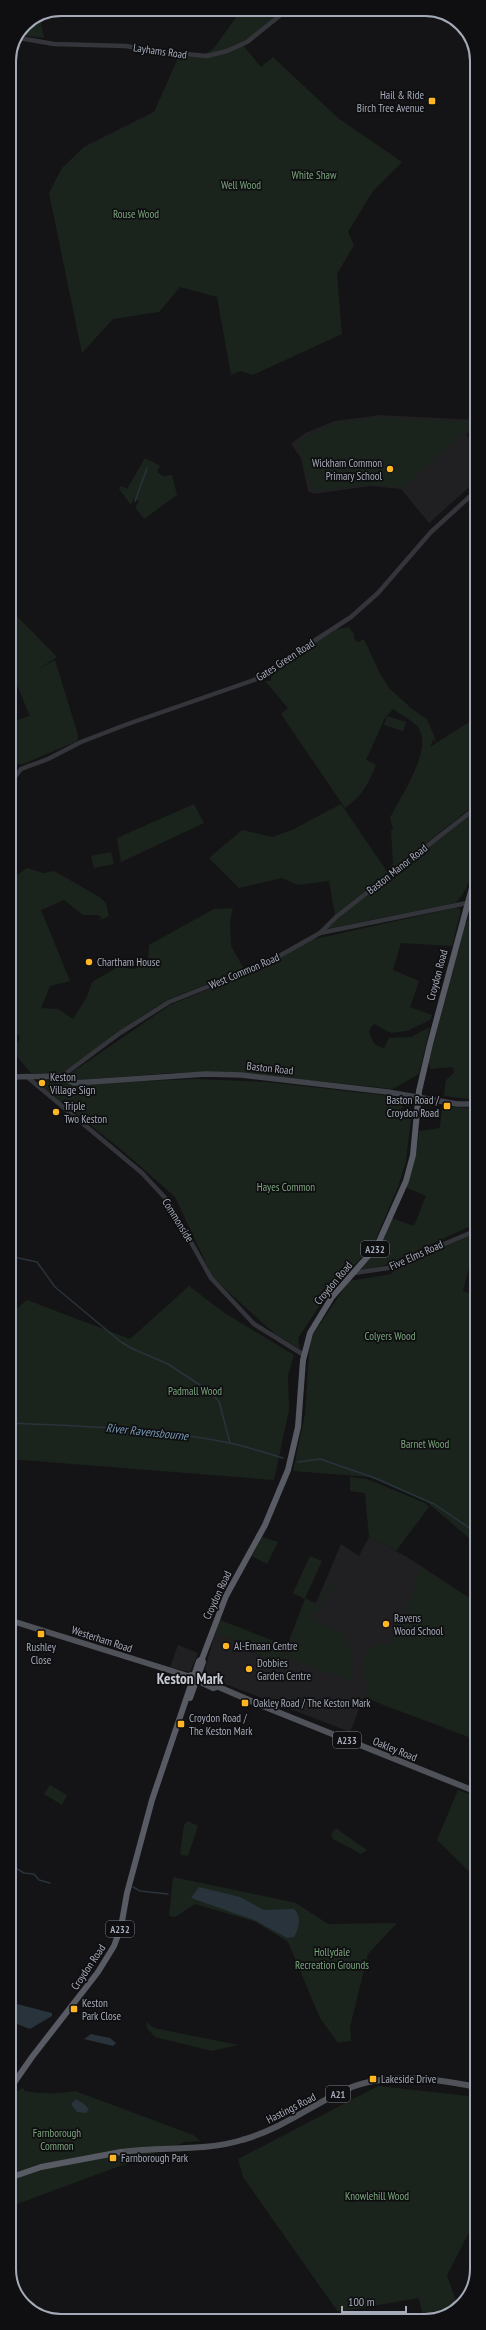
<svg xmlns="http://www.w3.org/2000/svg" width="486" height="2330" font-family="'PT Sans Narrow',sans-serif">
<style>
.built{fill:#202023}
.green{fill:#1b241c}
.water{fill:#29333b}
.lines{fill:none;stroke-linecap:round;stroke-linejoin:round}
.stream{stroke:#29333b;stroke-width:1.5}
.tertiary{stroke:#34353b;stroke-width:4.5}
.secondary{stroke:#42444b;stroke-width:5.5}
.primary{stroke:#50525a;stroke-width:6}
.trunk{stroke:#585a64;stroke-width:6}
.poi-dot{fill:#ffb622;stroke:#0f0f11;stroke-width:1.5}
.labels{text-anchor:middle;stroke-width:3.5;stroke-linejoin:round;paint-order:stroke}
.shield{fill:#0f0f11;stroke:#777c86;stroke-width:1}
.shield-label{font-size:10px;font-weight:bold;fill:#a4aab8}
.street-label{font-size:11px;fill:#a4aab8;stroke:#0f0f11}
.poi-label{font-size:11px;fill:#a4aab8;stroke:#0f0f11;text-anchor:start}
.park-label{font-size:11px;fill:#79a57c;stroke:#0f0f11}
.water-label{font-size:12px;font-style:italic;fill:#7799b7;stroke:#0f0f11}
.district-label{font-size:15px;font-weight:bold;fill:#c5c9d3;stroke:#0f0f11}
.rim{fill:none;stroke:#a4aab8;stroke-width:2}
</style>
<rect width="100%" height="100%" fill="#141416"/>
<g class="built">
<path d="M381,415L477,420V423L466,435L477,448V480L429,523L401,489L370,486L314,494L308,491L301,458L291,444L305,433L335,421Z"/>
<path d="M369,1537L407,1557L477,1603V1740L364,1697L350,1732L207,1677L205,1669L215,1633L251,1647L250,1651L281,1663L305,1599L316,1603L341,1544L359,1556Z"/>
<path d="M178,1645L198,1653L190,1672L170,1667Z"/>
</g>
<g class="green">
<path d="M242,9H283L243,45L261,67L273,57L338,118L402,162L373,191L348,232L354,245L337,274L342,334L253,375L240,371L231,375L217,297L180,287L159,312L113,319L82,353L49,193L62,168L84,147L154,112L178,58L202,56L214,48Z"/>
<path d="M42,17L41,24L44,38L20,35L25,24Z"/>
<path d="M381,418L475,422L403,488L368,484L315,491C305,480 303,458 297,444C317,422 353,421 381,418Z"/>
<path d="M145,458L160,466L157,472L163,476L172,475L177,495L144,519L135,507L139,502L134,498L131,505L119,489L121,486L127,489Z"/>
<path d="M9,608L57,657L37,670L55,660L78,735L77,741L21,765L12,761L9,749V723L30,716L9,666Z"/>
<path d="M349,627L354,634V639L358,642L364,639L380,674L389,688L412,709L427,719L436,741L433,740L430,747L477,717V803L392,870L390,867L393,864L391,831L393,829L390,818C400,797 437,745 416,725C410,719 400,714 393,709L385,718L366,760L376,765C368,784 362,796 345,808L281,714L288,708L265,681H271V677L288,663L287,661L334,630Z"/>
<path d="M387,716L406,722L403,731L384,725Z"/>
<path d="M194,804L204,823L121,862L117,838Z"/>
<path d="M341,804L388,873L335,915L329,881L298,885L282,878L239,888L209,858L242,830L272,837L292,830Z"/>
<path d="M477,813C477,838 476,886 455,903L322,930L470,815Z"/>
<path d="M111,852L114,864L94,868L91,856Z"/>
<path d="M27,868L43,873L54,871L98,896L106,903L109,916L100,920L102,917L98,915H83L64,900L41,910L70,981L50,986L41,1008L58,1009L73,1019L87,997L92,982L118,967L134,969L148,963L149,945L214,909L233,908L230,920L231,946L244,969L167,1000L119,1031L80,1061L61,1073H31L13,1052L20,1038L9,1021V913L14,912L12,879Z"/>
<path d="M455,908L460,909V914L452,946L401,943L393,970L419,981L410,1007L432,1015L430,1020L407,1031L391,1033L374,1024L369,1031C372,1041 374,1046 384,1048L389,1038L411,1037L430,1027L419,1074L393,1089L232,1072L170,1073L80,1080H75L71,1073L170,1005L268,965L310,940Z"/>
<path d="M477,911V1100L444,1096L446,1080L454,1073L453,1067L430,1069L429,1061L465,924Z"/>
<path d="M40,1078L60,1079L71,1084L197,1079L267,1082L391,1096L403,1099L402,1115L411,1119L406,1161L398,1187L374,1243L322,1302L298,1338L300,1349L275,1334L213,1278L175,1197L123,1151L37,1083Z"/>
<path d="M442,1107L477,1108V1223L386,1265L358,1271L373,1256L392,1218L414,1226L426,1196L405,1187L417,1151L419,1131L440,1128Z"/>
<path d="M477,1231V1248L473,1251L463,1291L477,1296V1545L427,1502L369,1477L293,1471L305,1414L310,1339L349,1281L392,1274L391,1270Z"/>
<path d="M189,1286L226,1314L294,1355L288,1376L289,1410L274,1480L9,1459V1315L27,1300L130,1339Z"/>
<path d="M350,1477L367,1479L425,1503L429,1507L396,1551L369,1537L365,1493L350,1491Z"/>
<path d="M262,1537L278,1542L267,1564L252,1556Z"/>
<path d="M310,1556L322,1561L305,1598L317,1604L311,1620L345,1633L343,1640L348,1642L353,1654L351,1681L285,1657L289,1647L287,1646L281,1663L250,1651L251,1647L215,1633L220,1620L287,1646L305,1599L293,1593Z"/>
<path d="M418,1565L477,1603V1740L365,1698L367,1687L362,1667L368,1648L375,1649L378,1642L389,1645L400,1618L403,1619L420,1571Z"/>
<path d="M333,1582L335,1588L334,1592L327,1591L318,1613L315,1612L323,1592Z"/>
<path d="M50,1785L67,1795L62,1805L44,1794Z"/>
<path d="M458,1790L477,1797L475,1877L437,1840Z"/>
<path d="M188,1821L198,1826L188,1856L182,1855L180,1853L184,1825Z"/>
<path d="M335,1829H337L367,1850L361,1854L333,1839L331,1835Z"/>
<path d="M173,1877L296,1903L328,1924L397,1923L368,1954L350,2027L351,2041L338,2043L320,2018L288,1942L256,1922L195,1904L175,1917L169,1916Z"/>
<path d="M146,2022L154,2028L238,2045L212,2051L155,2037L147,2028Z"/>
<path d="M378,2086L477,2097V2217L447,2275L458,2307L432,2321H424L419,2298L338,2312L243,2177L238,2159Z"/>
<path d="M23,2088L25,2091C42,2094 58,2094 75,2091L193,2135L200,2141L185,2142L9,2207V2089L14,2093Z"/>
</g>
<g class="water">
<path d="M199,1887L240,1897L264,1910L294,1909C302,1916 299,1929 294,1937L287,1938L254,1920L191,1898Z"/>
<path d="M9,2002L52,2013V2016L30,2029L9,2021Z"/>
<path d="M91,2034L110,2038L116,2043L113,2046L84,2039Z"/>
<path d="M76,2099L84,2104L89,2109L86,2113L77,2112L71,2104Z"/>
</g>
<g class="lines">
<g class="stream">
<path d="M135,501L147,468"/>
<path d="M9,1256L37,1262L55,1287L121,1342L133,1349L168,1364L203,1387L219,1401L230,1443"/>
<path d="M9,1423C83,1426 158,1428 230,1443C248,1447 265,1453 283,1458"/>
<path d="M298,1462L320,1459L375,1478L434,1504L477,1533"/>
<path d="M9,1864L24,1873L34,1874L39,1880L50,1883"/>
<path d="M133,1887L140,1891L168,1894"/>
</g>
<g class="tertiary">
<path d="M19,38L54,44L126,46L153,51L207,56L227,51L247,42L288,9"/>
<path d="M9,763L17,774"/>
<path d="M9,785L21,769L48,759L81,742L125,725L254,680L351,617L378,593L431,532L477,490"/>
<path d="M468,899L477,898"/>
<path d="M320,933L336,917L477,807"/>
<path d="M26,1076L142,1173L168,1201L211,1278L254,1324L304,1355"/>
<path d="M62,1076L120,1033L169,1002L267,963L320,933L467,903"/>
<path d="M354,1273L388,1268L477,1230"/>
</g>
<path class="secondary" d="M9,1077L59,1076L74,1083L206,1074L241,1075L388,1092L457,1104H477"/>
<g class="primary">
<path d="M9,1620L188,1676L213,1688L217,1687"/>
<path d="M188,1676L191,1675L265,1707L477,1792"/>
<path d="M121,2152C161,2146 203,2152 242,2140C278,2130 307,2109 340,2092C383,2071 431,2078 477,2087"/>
</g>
<g class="trunk">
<path d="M190,1698L203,1662L202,1659"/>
<path d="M9,2090L32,2057L98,1972L114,1946L121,1927L127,1893L152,1800L199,1661L202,1659L226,1596L265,1525L288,1470L298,1427L303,1360L310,1333L332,1297L377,1246L406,1181L413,1155L419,1091L430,1044L477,869"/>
<path d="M9,2178L41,2167L121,2152"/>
</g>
</g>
<g class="poi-dot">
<rect x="428" y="97" width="8" height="8" rx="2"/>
<circle cx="390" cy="469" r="4"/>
<circle cx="89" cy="962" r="4"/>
<circle cx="42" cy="1083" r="4"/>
<rect x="443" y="1102" width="8" height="8" rx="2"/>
<circle cx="56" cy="1112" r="4"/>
<circle cx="386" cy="1624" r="4"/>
<rect x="37" y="1630" width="8" height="8" rx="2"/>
<circle cx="226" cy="1646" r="4"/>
<circle cx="249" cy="1669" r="4"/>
<rect x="241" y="1699" width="8" height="8" rx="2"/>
<rect x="177" y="1720" width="8" height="8" rx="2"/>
<rect x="70" y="2005" width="8" height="8" rx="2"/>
<rect x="369" y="2075" width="8" height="8" rx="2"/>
<rect x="109" y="2154" width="8" height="8" rx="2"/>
</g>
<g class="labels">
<g class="shield">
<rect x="361" y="1241" width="28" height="16" rx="3"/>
<rect x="333" y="1732" width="28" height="16" rx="3"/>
<rect x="106" y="1921" width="28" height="16" rx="3"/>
<rect x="326" y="2086" width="24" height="16" rx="3"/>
</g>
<g class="shield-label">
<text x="375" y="1253">A232</text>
<text x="347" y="1744">A233</text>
<text x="120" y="1933">A232</text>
<text x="338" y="2098">A21</text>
</g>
<g class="street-label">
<text transform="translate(160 51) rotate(8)" y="4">Layhams Road</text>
<text transform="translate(285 660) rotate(-33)" y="4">Gates Green Road</text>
<text transform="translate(397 869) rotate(-38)" y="4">Baston Manor Road</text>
<text transform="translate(244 971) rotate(-23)" y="4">West Common Road</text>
<text transform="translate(437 975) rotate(-75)" y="4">Croydon Road</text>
<text transform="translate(270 1068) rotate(6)" y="4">Baston Road</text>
<text transform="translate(178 1220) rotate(58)" y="4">Commonside</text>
<text transform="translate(416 1255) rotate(-24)" y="4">Five Elms Road</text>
<text transform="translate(333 1283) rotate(-50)" y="4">Croydon Road</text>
<text transform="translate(217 1595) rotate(-65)" y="4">Croydon Road</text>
<text transform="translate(102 1639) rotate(18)" y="4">Westerham Road</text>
<text transform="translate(395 1749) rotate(22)" y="4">Oakley Road</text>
<text transform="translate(88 1967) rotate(-56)" y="4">Croydon Road</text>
<text transform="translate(291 2108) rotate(-27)" y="4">Hastings Road</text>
</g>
<g class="poi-label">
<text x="424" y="99" text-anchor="end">Hail &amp; Ride<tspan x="424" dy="13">Birch Tree Avenue</tspan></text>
<text x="382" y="467" text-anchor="end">Wickham Common<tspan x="382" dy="13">Primary School</tspan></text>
<text x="97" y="966">Chartham House</text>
<text x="50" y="1081">Keston<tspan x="50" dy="13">Village Sign</tspan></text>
<text x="439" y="1104" text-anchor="end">Baston Road /<tspan x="439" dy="13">Croydon Road</tspan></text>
<text x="64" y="1110">Triple<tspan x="64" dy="13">Two Keston</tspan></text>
<text x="394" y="1622">Ravens<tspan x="394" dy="13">Wood School</tspan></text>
<text x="234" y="1650">Al-Emaan Centre</text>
<text x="41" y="1651" text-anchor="middle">Rushley<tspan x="41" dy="13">Close</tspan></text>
<text x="257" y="1667">Dobbies<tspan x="257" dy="13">Garden Centre</tspan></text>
<text x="253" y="1707">Oakley Road / The Keston Mark</text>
<text x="189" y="1722">Croydon Road /<tspan x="189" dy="13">The Keston Mark</tspan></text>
<text x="82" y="2007">Keston<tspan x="82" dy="13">Park Close</tspan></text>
<text x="381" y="2083">Lakeside Drive</text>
<text x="121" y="2162">Farnborough Park</text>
</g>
<g class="park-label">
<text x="314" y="179">White Shaw</text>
<text x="241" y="189">Well Wood</text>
<text x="136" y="218">Rouse Wood</text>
<text x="286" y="1191">Hayes Common</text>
<text x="390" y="1340">Colyers Wood</text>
<text x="195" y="1395">Padmall Wood</text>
<text x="425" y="1448">Barnet Wood</text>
<text x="332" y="1956">Hollydale<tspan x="332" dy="13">Recreation Grounds</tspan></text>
<text x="57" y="2137">Farnborough<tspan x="57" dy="13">Common</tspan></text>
<text x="377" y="2200">Knowlehill Wood</text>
</g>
<g class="water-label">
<text transform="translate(147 1432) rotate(6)" y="4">River Ravensbourne</text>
</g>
<g class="district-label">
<text x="190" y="1684">Keston Mark</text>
</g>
</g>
<path d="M0 0H486V2330H0ZM61 16H425A45 45 0 0 1 470 61V2269A45 45 0 0 1 425 2314H61A45 45 0 0 1 16 2269V61A45 45 0 0 1 61 16Z" fill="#0f0f11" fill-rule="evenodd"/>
<path class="rim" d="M61 16H425A45 45 0 0 1 470 61V2269A45 45 0 0 1 425 2314H61A45 45 0 0 1 16 2269V61A45 45 0 0 1 61 16Z"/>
<path d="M342 2306v6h64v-6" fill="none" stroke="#a4aab8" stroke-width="2"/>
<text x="348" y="2306" font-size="12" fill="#a4aab8" stroke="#0f0f11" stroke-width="3" paint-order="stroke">100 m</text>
</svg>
